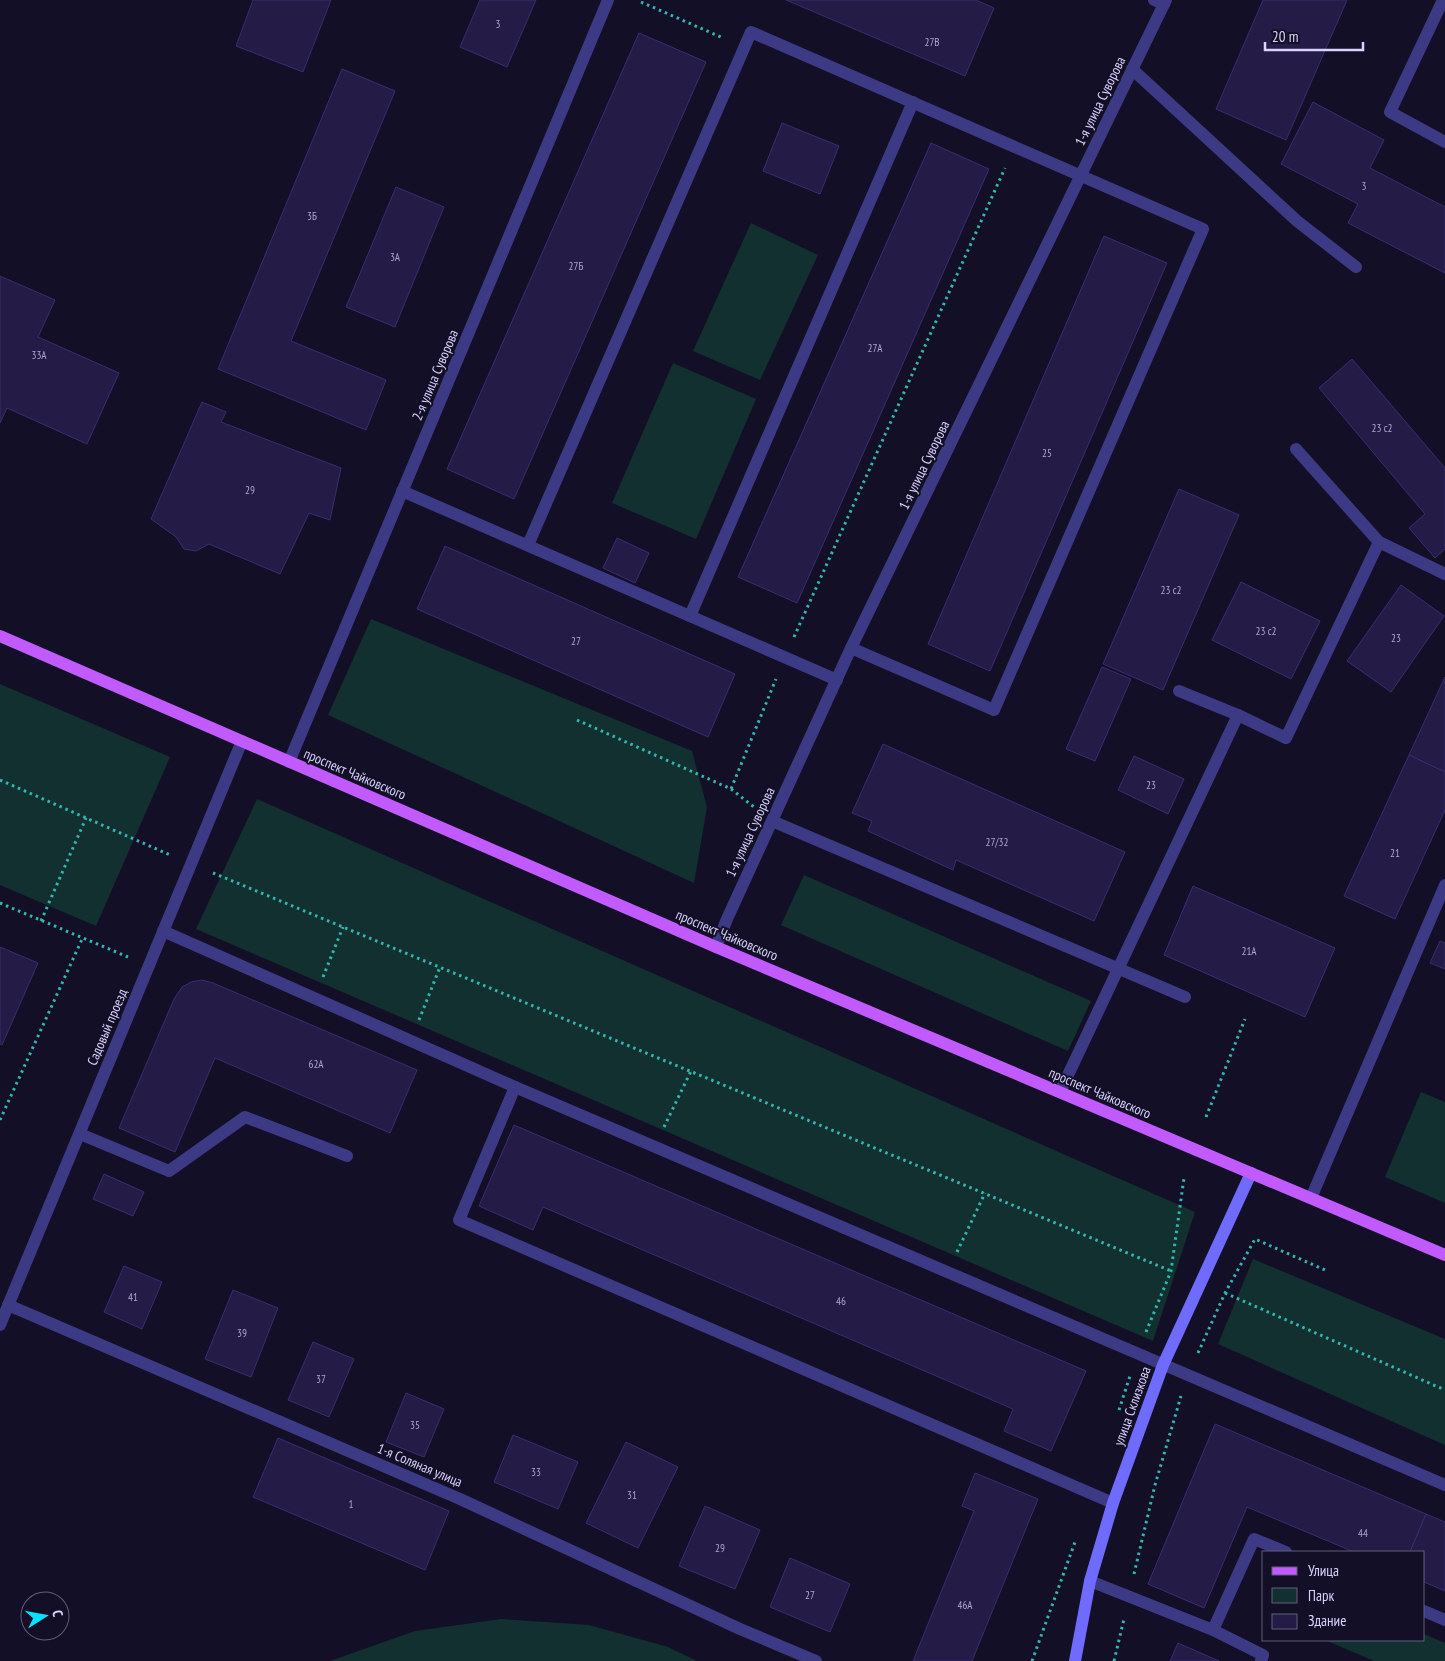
<svg xmlns="http://www.w3.org/2000/svg" width="1445" height="1661" font-family="'PT Sans Narrow',sans-serif">
<style>
.green{fill:#12302f}
.building{fill:#241b47;stroke:#3b2d73}
.lines{fill:none;stroke-linecap:round;stroke-linejoin:round}
.path{stroke:#2fb8b0;stroke-width:3;stroke-dasharray:2.5 4;stroke-linecap:butt}
.lane{stroke:#3d3a85;stroke-width:12}
.street{stroke:#3d3a85;stroke-width:12}
.secondary{stroke:#6f6bff;stroke-width:12}
.primary{stroke:#c25bff;stroke-width:12}
.labels{text-anchor:middle;stroke-width:4;stroke-linejoin:round;paint-order:stroke}
.number-label{font-size:11px;fill:#aca6d1}
.street-label{font-size:14px;fill:#d9d4ff;stroke:#130f26}
</style>
<rect width="100%" height="100%" fill="#130f26"/>
<g class="green">
<path d="M751,223L818,255L760,380L693,351Z"/>
<path d="M673,363L756,399L696,539L612,503Z"/>
<path d="M371,619L692,751L707,807L694,883L328,715Z"/>
<path d="M0,684L170,757L96,926L0,885Z"/>
<path d="M257,799L1195,1212L1153,1341L196,929Z"/>
<path d="M804,875L1091,1001L1068,1051L781,925Z"/>
<path d="M1421,1092L1445,1102V1203L1385,1177Z"/>
<path d="M1253,1259L1445,1339V1445L1218,1344Z"/>
<path d="M501,1619L589,1625L668,1647L697,1661H330L415,1631Z"/>
<path d="M1424,1634L1445,1643V1661H1374L1325,1640H1424Z"/>
</g>
<g class="building">
<path d="M253,0H331L303,72L236,46Z"/>
<path d="M480,0H536L507,67L460,47Z"/>
<path d="M786,0H976L994,8L965,76Z"/>
<path d="M1263,0H1347L1286,140L1216,109Z"/>
<path d="M639,33L706,62L514,499L447,469Z"/>
<path d="M342,69L395,91L291,341L386,380L366,430L218,369Z"/>
<path d="M1313,102L1384,140L1370,168L1445,207V273L1348,223L1358,204L1281,164Z"/>
<path d="M782,123L839,146L820,194L763,171Z"/>
<path d="M931,143L989,169L797,603L738,577Z"/>
<path d="M396,187L444,207L395,327L346,307Z"/>
<path d="M1104,236L1167,263L990,671L928,644Z"/>
<path d="M0,276L55,300L38,337L119,373L87,444L7,408L0,423Z"/>
<path d="M1352,359L1445,468V549L1435,558L1409,528L1425,514L1319,388Z"/>
<path d="M202,402L226,412L221,422L341,468L330,520L309,513L280,574L209,544L196,551L184,549L176,537L151,519Z"/>
<path d="M1179,489L1239,515L1163,690L1103,664Z"/>
<path d="M617,538L649,553L635,583L603,568Z"/>
<path d="M445,546L735,674L708,737L417,609Z"/>
<path d="M1241,582L1320,621L1291,679L1212,640Z"/>
<path d="M1401,585L1444,616L1391,692L1347,661Z"/>
<path d="M1102,667L1131,679L1095,761L1066,749Z"/>
<path d="M1445,677V772L1409,755Z"/>
<path d="M883,744L1125,852L1094,921L956,860L953,870L868,831L872,821L852,813Z"/>
<path d="M1409,755L1445,772V810L1395,919L1344,896Z"/>
<path d="M1134,756L1184,779L1168,814L1118,790Z"/>
<path d="M1193,886L1335,948L1305,1017L1164,955Z"/>
<path d="M1440,941L1445,943V969L1430,963Z"/>
<path d="M0,947L38,963L2,1045L0,1044Z"/>
<path d="M202,980L213,983L417,1070L390,1133L215,1058L175,1152L119,1128L174,999L182,987L191,982Z"/>
<path d="M514,1125L1086,1371L1051,1451L1004,1431L1013,1409L543,1207L533,1230L479,1206Z"/>
<path d="M104,1174L144,1192L133,1216L93,1199Z"/>
<path d="M124,1266L162,1282L142,1329L104,1312Z"/>
<path d="M233,1290L278,1308L251,1377L205,1359Z"/>
<path d="M313,1342L354,1359L329,1417L288,1400Z"/>
<path d="M406,1393L444,1409L424,1457L386,1442Z"/>
<path d="M1215,1424L1426,1514L1410,1552H1354L1247,1507L1204,1608L1148,1584Z"/>
<path d="M513,1435L578,1462L558,1509L494,1482Z"/>
<path d="M278,1438L449,1511L425,1570L253,1497Z"/>
<path d="M626,1442L678,1467L638,1548L586,1523Z"/>
<path d="M975,1473L1038,1499L972,1661H913L974,1511L962,1506Z"/>
<path d="M705,1506L760,1530L735,1589L679,1566Z"/>
<path d="M1426,1514L1445,1522V1591L1424,1582V1552H1410Z"/>
<path d="M790,1558L850,1584L830,1632L770,1607Z"/>
<path d="M1178,1643L1219,1661H1170Z"/>
</g>
<g class="lines">
<g class="path">
<path d="M641,2L723,38"/>
<path d="M794,637L1005,168"/>
<path d="M577,720L731,789L776,679"/>
<path d="M0,780L170,855"/>
<path d="M731,789L754,807"/>
<path d="M213,873L1171,1271"/>
<path d="M0,903L128,957"/>
<path d="M41,921L86,818"/>
<path d="M323,977L343,927"/>
<path d="M419,1020L440,967"/>
<path d="M1206,1117L1245,1019"/>
<path d="M0,1120L83,937"/>
<path d="M664,1127L691,1071"/>
<path d="M957,1252L985,1193"/>
<path d="M1225,1293L1445,1390"/>
<path d="M1146,1332L1171,1271L1184,1178"/>
<path d="M1198,1353L1225,1293L1255,1239L1325,1270"/>
<path d="M1119,1410L1130,1376"/>
<path d="M1134,1574L1155,1485L1181,1396"/>
<path d="M1032,1661L1075,1542"/>
<path d="M1114,1661L1124,1619"/>
</g>
<g class="lane">
<path d="M1154,0L1164,4"/>
<path d="M1443,0L1390,112L1445,142"/>
<path d="M1132,69L1297,221L1356,267"/>
<path d="M1296,449L1379,542L1445,574"/>
<path d="M402,491L837,680"/>
<path d="M528,545L751,32L1203,229L994,710L851,648"/>
<path d="M690,616L913,102"/>
<path d="M1179,691L1238,715"/>
<path d="M772,821L1185,997"/>
<path d="M163,931L515,1087L1445,1485"/>
<path d="M515,1087L459,1220L1113,1503"/>
<path d="M1060,1092L1238,715L1286,738L1379,542"/>
<path d="M80,1134L169,1171L245,1117L347,1156"/>
<path d="M1311,1198L1445,885"/>
<path d="M1090,1581L1213,1630L1254,1539L1286,1552"/>
<path d="M1424,1611L1445,1620"/>
<path d="M1213,1630L1263,1655L1261,1661"/>
</g>
<g class="street">
<path d="M289,762L608,0"/>
<path d="M716,947L727,919L851,648L1166,0"/>
<path d="M8,1305L460,1499L740,1629L816,1661"/>
<path d="M0,1325L242,741"/>
</g>
<path class="secondary" d="M1075,1661L1090,1581L1113,1503L1163,1365L1251,1173"/>
<path class="primary" d="M0,636L716,947L1445,1255"/>
</g>
<g class="labels">
<g class="number-label">
<text x="498" y="28">3</text>
<text x="932" y="46">27В</text>
<text x="1364" y="190">3</text>
<text x="312" y="220">3Б</text>
<text x="395" y="261">3А</text>
<text x="576" y="270">27Б</text>
<text x="875" y="352">27А</text>
<text x="39" y="359">33А</text>
<text x="1382" y="432">23 с2</text>
<text x="1047" y="457">25</text>
<text x="250" y="494">29</text>
<text x="1171" y="594">23 с2</text>
<text x="1266" y="635">23 с2</text>
<text x="1396" y="642">23</text>
<text x="576" y="645">27</text>
<text x="1151" y="789">23</text>
<text x="997" y="846">27/32</text>
<text x="1395" y="857">21</text>
<text x="1249" y="955">21А</text>
<text x="316" y="1068">62А</text>
<text x="133" y="1301">41</text>
<text x="841" y="1305">46</text>
<text x="242" y="1337">39</text>
<text x="321" y="1383">37</text>
<text x="415" y="1429">35</text>
<text x="536" y="1476">33</text>
<text x="632" y="1499">31</text>
<text x="351" y="1508">1</text>
<text x="1363" y="1537">44</text>
<text x="720" y="1552">29</text>
<text x="810" y="1599">27</text>
<text x="965" y="1609">46А</text>
</g>
<g class="street-label">
<text transform="translate(1100 101) rotate(-64)" y="5">1-я улица Суворова</text>
<text transform="translate(435 375) rotate(-67)" y="5">2-я улица Суворова</text>
<text transform="translate(924 465) rotate(-64)" y="5">1-я улица Суворова</text>
<text transform="translate(355 774) rotate(23)" y="5">проспект Чайковского</text>
<text transform="translate(750 832) rotate(-65)" y="5">1-я улица Суворова</text>
<text transform="translate(727 935) rotate(23)" y="5">проспект Чайковского</text>
<text transform="translate(107 1027) rotate(-67)" y="5">Садовый проезд</text>
<text transform="translate(1100 1093) rotate(23)" y="5">проспект Чайковского</text>
<text transform="translate(1132 1406) rotate(-70)" y="5">улица Склизкова</text>
<text transform="translate(420 1465) rotate(23)" y="5">1-я Соляная улица</text>
</g>
</g>
<rect x="1262" y="1551" width="162" height="90" fill="#130f26" stroke="#625e7d"/>
<rect x="1272" y="1567" width="25" height="8" fill="#c25bff" stroke="#625e7d"/>
<text x="1308" y="1576" font-size="15" fill="#d9d4ff">Улица</text>
<rect x="1272" y="1588" width="25" height="15" fill="#12302f" stroke="#625e7d"/>
<text x="1308" y="1601" font-size="15" fill="#d9d4ff">Парк</text>
<rect x="1272" y="1614" width="25" height="15" fill="#241b47" stroke="#625e7d"/>
<text x="1308" y="1626" font-size="15" fill="#d9d4ff">Здание</text>
<g transform="translate(45 1616) rotate(79)"><circle r="24" fill="#130f26" stroke="#625e7d"/>
<path d="M0-4L9 19L0 12L-9 19Z" fill="#00e5ff"/>
<text y="-8" font-size="14" font-weight="bold" text-anchor="middle" fill="#d9d4ff">С</text>
</g>
<path d="M1265 42v8h98v-8" fill="none" stroke="#d9d4ff" stroke-width="2.5"/>
<text x="1272" y="42" font-size="15" fill="#d9d4ff" stroke="#130f26" stroke-width="4" paint-order="stroke">20 m</text>
</svg>
